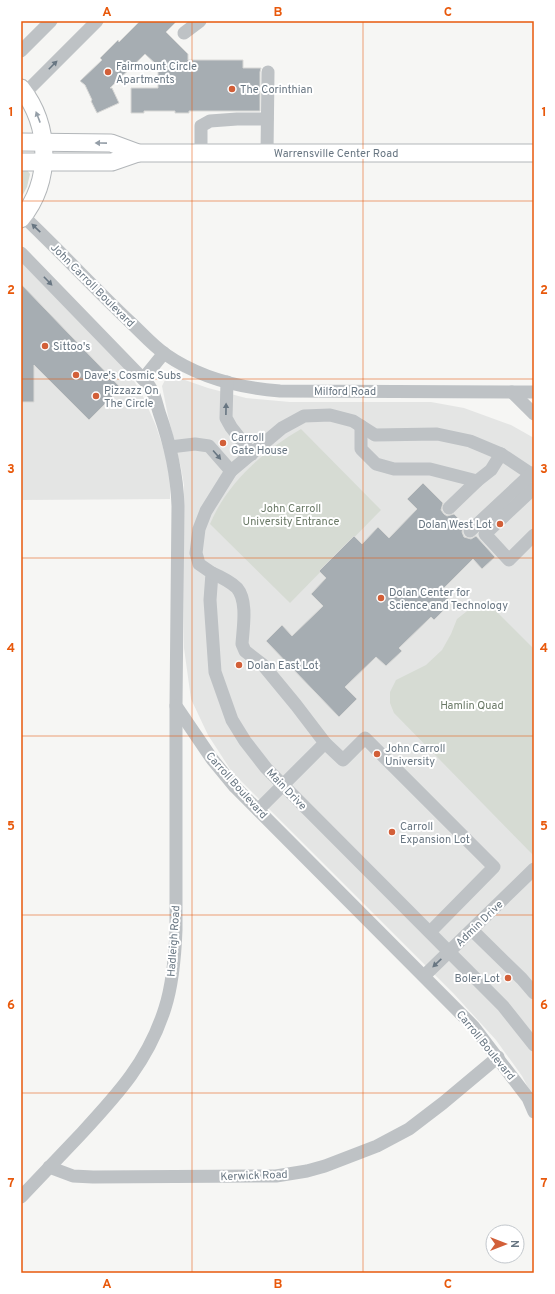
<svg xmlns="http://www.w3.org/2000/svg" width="555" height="1294" font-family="Overpass,sans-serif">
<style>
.built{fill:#e4e5e4}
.green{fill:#d6dbd3}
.building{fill:#a6adb2;stroke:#d8d8d6}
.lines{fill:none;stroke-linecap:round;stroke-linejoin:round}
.major-casing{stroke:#b2b6b9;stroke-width:19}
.minor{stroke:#bec2c5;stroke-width:13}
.major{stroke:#fff;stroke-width:17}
.oneway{fill:#687682}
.oneway2{fill:#959fa8}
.grid{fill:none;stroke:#e8590c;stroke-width:1;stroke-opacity:0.55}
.poi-dot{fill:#d25f38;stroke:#fff;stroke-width:1.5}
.labels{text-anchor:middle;stroke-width:4;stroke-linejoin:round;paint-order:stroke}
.poi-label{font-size:11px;fill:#687682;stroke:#fff;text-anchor:start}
.street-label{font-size:11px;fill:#687682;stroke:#fff}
.park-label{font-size:11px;fill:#6a7966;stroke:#fff}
.neatline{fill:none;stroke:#e8590c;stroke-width:1.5}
.grid-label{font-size:13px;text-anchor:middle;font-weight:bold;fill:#e8590c}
</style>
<rect width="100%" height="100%" fill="#f6f6f4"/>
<g class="built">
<path d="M21,262L128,371L142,394L156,426L165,453L170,476V499L21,500Z"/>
<path d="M172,378L182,379L208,388L246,398L290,402H431L464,408L511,425L534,438V1099L522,1076L496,1040L454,994L232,772L208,735L191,699L184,648V485L181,468L168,416L162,386L165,380Z"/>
</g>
<g class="green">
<path d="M21,170H27L30,174L27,187L21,198Z"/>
<path d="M301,429L381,510L290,603L210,524C227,483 263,451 301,429Z"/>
<path d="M484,605L496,611L534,649V856L394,713L390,703V692L396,680L426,665L442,650L451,634L457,619L471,608Z"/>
</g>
<g class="building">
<path d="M140,21H177L166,32L188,54V60H243V68H261L260,72V111H189V113H175V111H144V113H131V88H158V66L145,54L110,88H112L119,103L97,113L91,101L92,100L85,85L80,81L102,60L100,58L118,40L119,42Z"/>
<path d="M21,284L121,388L89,420L34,365V402H21Z"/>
<path d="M423,483L443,503L441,510L444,514L447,516L454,514L465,525L463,528L462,532L464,537L471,539L476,536L495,557L482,569L473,559L441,591L452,602L434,620L431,617L399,648L402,651L386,666L376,657L345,687L357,699L339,717L266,641L282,625L292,636L323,606L311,594L326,578L319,571L354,536L362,544L378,527L389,538L417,509L407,499Z"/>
</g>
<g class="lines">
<g class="major-casing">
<g id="major">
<path d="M21,88C51,126 52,181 21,219"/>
<path d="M21,142L111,143L138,153H534"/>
<path d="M21,162H112L138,153"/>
</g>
</g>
<g class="minor">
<path d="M184,33L200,21"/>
<path d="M21,51L51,21"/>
<path d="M25,93L97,21"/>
<path d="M201,153V126L210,121L237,119H267"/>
<path d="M267,153L268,72"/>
<path d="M23,216C59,250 93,287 129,321C141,332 152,345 165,354C198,377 240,388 280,391L534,392"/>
<path d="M21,253L146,382C154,390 156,402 159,412C170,443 177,473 178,506L176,706L212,759L235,787L473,1026L528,1098L534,1112"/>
<path d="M143,379L164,353"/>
<path d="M227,382L226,418L231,427L252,454"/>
<path d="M512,392L534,414"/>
<path d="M361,426V449L376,464L394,469H430L477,481L491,470L501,454"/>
<path d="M170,447L195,444L209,446L231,471"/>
<path d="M534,476L501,454L470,441L437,434L375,435L353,421L330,415L304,416L282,428L231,471L206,511L199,529L196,553L199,564L212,573L210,600L215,672L232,720L245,741L266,768L503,1006L534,1045"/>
<path d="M534,488L485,534L509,560L534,535"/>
<path d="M449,508L477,481"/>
<path d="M470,531L532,473"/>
<path d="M212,573C221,577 230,581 237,588C248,601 243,628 242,644L245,651L263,665L296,705L325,743"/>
<path d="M258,810L325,743L343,760L365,738L494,867L430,932"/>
<path d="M472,930L522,979L534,993"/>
<path d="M424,976L534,869"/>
<path d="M49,1167L73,1176L93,1177L276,1176L307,1171L325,1166L377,1146L409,1129L443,1103L498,1057"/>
<path d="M21,1197C41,1176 60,1156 80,1135C117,1095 148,1062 165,1008C173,983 175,956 176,930V706"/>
</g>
<use href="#major" class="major"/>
</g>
<defs><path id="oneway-solid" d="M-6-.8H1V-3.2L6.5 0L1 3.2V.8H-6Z"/></defs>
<g class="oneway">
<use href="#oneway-solid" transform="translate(53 65) rotate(-45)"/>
<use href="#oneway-solid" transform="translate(36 228) rotate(-136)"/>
<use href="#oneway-solid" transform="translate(48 281) rotate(46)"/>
<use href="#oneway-solid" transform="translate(226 409) rotate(-89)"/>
<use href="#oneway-solid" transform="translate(217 455) rotate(49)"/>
<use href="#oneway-solid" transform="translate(437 963) rotate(137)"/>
</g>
<g class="oneway2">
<use href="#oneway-solid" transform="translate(38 117) rotate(-111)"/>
<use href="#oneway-solid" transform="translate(101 143) rotate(-179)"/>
</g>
<path class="grid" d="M192,21V1273M363,21V1273M21,201H534M21,379H534M21,558H534M21,736H534M21,915H534M21,1093H534"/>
<g class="poi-dot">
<circle cx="108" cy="72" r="4"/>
<circle cx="232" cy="89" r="4"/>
<circle cx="45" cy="346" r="4"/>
<circle cx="76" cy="375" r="4"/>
<circle cx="96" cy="396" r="4"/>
<circle cx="223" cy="443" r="4"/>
<circle cx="500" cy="524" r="4"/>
<circle cx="381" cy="598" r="4"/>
<circle cx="239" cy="665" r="4"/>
<circle cx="377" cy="754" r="4"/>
<circle cx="392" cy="832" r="4"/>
<circle cx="508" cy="978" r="4"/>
</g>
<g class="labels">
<g class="poi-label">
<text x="116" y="70">Fairmount Circle<tspan x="116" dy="13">Apartments</tspan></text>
<text x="240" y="93">The Corinthian</text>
<text x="53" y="350">Sittoo's</text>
<text x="84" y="379">Dave's Cosmic Subs</text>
<text x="104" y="394">Pizzazz On<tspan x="104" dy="13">The Circle</tspan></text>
<text x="231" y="441">Carroll<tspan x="231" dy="13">Gate House</tspan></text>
<text x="492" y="528" text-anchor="end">Dolan West Lot</text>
<text x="389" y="596">Dolan Center for<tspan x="389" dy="13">Science and Technology</tspan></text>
<text x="247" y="669">Dolan East Lot</text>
<text x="385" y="752">John Carroll<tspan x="385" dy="13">University</tspan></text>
<text x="400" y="830">Carroll<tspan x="400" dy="13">Expansion Lot</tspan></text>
<text x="500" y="982" text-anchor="end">Boler Lot</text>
</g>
<g class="street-label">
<text x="336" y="157">Warrensville Center Road</text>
<text transform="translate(93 285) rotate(45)" y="4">John Carroll Boulevard</text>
<text x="345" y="395">Milford Road</text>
<text transform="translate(237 785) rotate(48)" y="4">Carroll Boulevard</text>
<text transform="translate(287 789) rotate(46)" y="4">Main Drive</text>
<text transform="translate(479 923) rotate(-44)" y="4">Admin Drive</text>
<text transform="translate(173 941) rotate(-86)" y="4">Hadleigh Road</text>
<text transform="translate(486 1045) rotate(51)" y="4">Carroll Boulevard</text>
<text transform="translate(254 1175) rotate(-2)" y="4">Kerwick Road</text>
</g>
<g class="park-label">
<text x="291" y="512">John Carroll<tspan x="291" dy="13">University Entrance</tspan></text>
<text x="472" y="709">Hamlin Quad</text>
</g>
</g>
<rect width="555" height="1294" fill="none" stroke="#ffffff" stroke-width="44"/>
<g transform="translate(505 1244) rotate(90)"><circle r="19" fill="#ffffff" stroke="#c3c8cd"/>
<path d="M0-3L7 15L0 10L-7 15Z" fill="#d25f38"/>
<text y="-6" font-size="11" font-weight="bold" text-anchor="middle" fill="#687682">N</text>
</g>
<rect x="22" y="22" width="511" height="1250" class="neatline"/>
<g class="grid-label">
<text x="107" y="16">A</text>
<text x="278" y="16">B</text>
<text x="448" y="16">C</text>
<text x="11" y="116">1</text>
<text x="544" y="116">1</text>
<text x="11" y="294">2</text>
<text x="544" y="294">2</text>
<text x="11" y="473">3</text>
<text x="544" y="473">3</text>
<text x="11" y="652">4</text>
<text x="544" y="652">4</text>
<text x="11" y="830">5</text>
<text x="544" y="830">5</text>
<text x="11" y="1009">6</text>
<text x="544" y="1009">6</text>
<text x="11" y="1187">7</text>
<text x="544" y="1187">7</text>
<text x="107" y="1288">A</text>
<text x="278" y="1288">B</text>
<text x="448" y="1288">C</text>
</g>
</svg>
